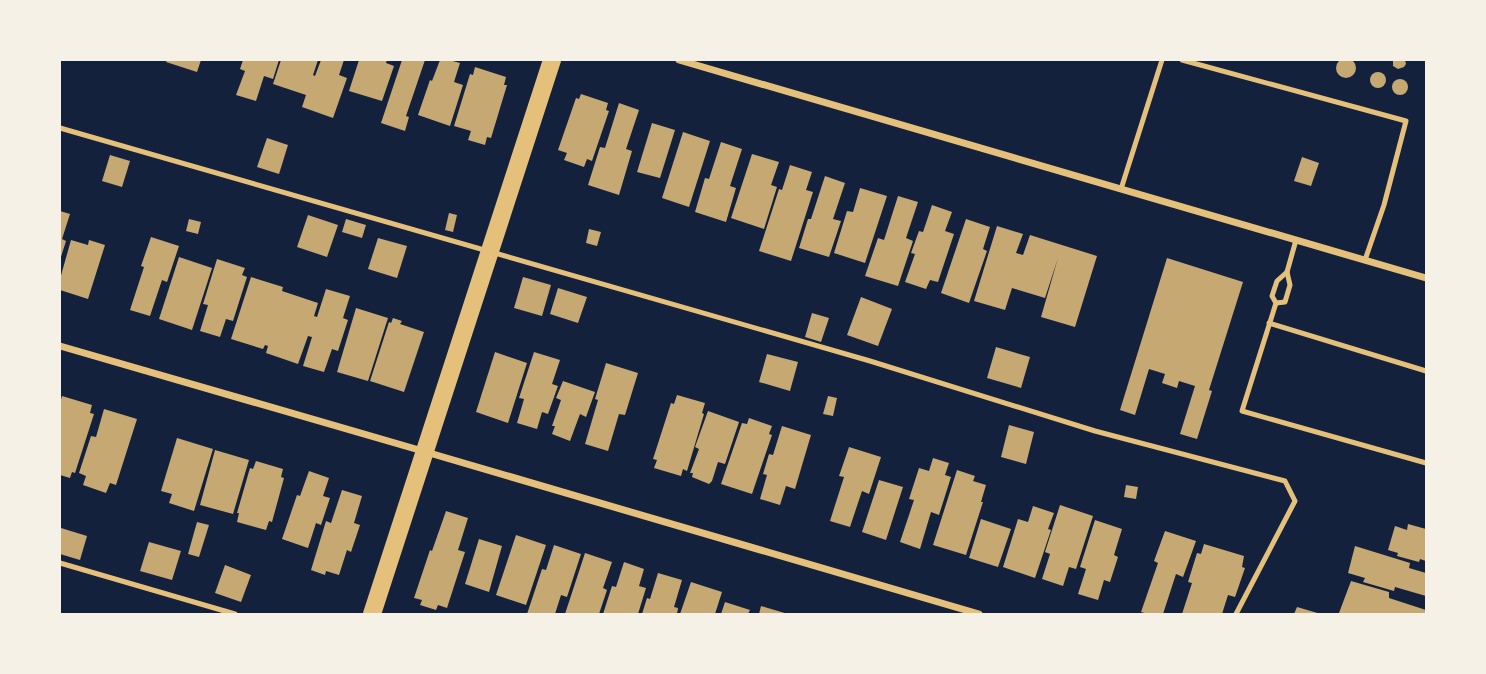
<svg xmlns="http://www.w3.org/2000/svg" width="1486" height="674" font-family="Signika,sans-serif">
<style>
.building{fill:#c6a872}
.lines{fill:none;stroke-linecap:round;stroke-linejoin:round}
.service{stroke:#e5c07b;stroke-width:5}
.minor{stroke:#e5c07b;stroke-width:7}
.primary{stroke:#e5c07b;stroke-width:18}
</style>
<rect width="100%" height="100%" fill="#14213d"/>
<g class="building">
<circle cx="1346" cy="68" r="10"/>
<path d="M167,60H201L197,72L166,62Z"/>
<path d="M243,60H279L273,79L264,76L256,101L236,95L245,71L240,69Z"/>
<path d="M281,60H318L313,75L315,76L321,60H344L339,75L347,78L333,118L302,107L306,95L273,84Z"/>
<path d="M359,60H387L386,63L394,66L382,101L349,91Z"/>
<path d="M402,60H425L406,116L409,117L405,131L381,123Z"/>
<path d="M440,60H449L460,63L454,82L463,85L450,126L418,115L430,80L432,81Z"/>
<path d="M1393,60H1405L1406,64L1404,67L1398,69L1393,66Z"/>
<path d="M475,67L506,77L504,85H507L491,138L487,137L485,145L468,140L471,131L454,126L470,74L473,75Z"/>
<circle cx="1378" cy="80" r="8"/>
<circle cx="1400" cy="87" r="8"/>
<path d="M581,94L608,103L606,110L609,111L592,161L587,159L584,167L564,160L567,153L558,150L576,98L579,99Z"/>
<path d="M619,103L639,110L626,149L632,151L619,195L588,185L600,147L605,148Z"/>
<path d="M652,123L675,130L660,178L637,172Z"/>
<path d="M683,132L710,141L689,207L662,198Z"/>
<path d="M267,138L288,145L279,174L257,167Z"/>
<path d="M721,142L742,149L730,186L736,188L726,222L695,212L705,178L709,179Z"/>
<path d="M752,154L779,162L771,185L777,187L764,229L731,218Z"/>
<path d="M110,155L130,161L122,187L102,181Z"/>
<path d="M1302,157L1319,163L1311,186L1294,181Z"/>
<path d="M790,165L812,172L806,190L813,192L791,261L759,251L779,189L782,190Z"/>
<path d="M825,176L845,183L833,219L841,221L829,257L799,248L808,219H811Z"/>
<path d="M860,188L887,196L865,263L834,253L847,211L853,212Z"/>
<path d="M898,196L918,202L906,238L913,241L898,286L865,276L878,238L884,240Z"/>
<path d="M932,205L952,212L945,231L954,234L938,282L930,280L926,289L905,282L915,254L911,253L919,231L923,232Z"/>
<path d="M60,211L70,214L62,239L66,241L60,260Z"/>
<path d="M449,213L457,215L453,232L445,230Z"/>
<path d="M308,215L338,225L327,257L297,247Z"/>
<path d="M189,219L201,222L198,234L186,231Z"/>
<path d="M346,219L366,225L362,238L342,232Z"/>
<path d="M966,219L990,227L983,249L987,251L969,303L941,293Z"/>
<path d="M997,226L1023,234L1016,253L1023,255L1030,235L1097,256L1075,327L1041,317L1058,258L1045,298L1012,288L1005,310L974,301Z"/>
<path d="M589,229L601,232L597,246L586,243Z"/>
<path d="M151,237L179,246L167,282L162,280L150,316L130,310L144,267L141,266Z"/>
<path d="M378,238L407,246L397,278L368,269Z"/>
<path d="M71,240L88,245L89,240L105,245L88,299L60,290V279Z"/>
<path d="M179,257L212,268L192,330L159,319Z"/>
<path d="M1167,258L1243,282L1209,390L1212,391L1197,439L1180,434L1195,386L1179,381L1177,388L1162,383L1165,374L1149,369L1135,415L1120,410Z"/>
<path d="M217,259L245,268L242,275L247,277L233,321L226,319L220,337L200,331L208,305L203,304Z"/>
<path d="M251,277L283,287L282,291L318,303L314,316L317,317L326,289L350,296L343,318L348,320L338,351L332,349L324,372L303,366L312,337L308,336L298,364L266,353L268,346L265,345L263,349L231,339Z"/>
<path d="M523,277L551,285L542,316L514,308Z"/>
<path d="M558,288L587,297L578,323L550,314Z"/>
<path d="M861,297L892,309L878,346L847,335Z"/>
<path d="M356,308L388,318L368,381L337,372Z"/>
<path d="M812,313L829,318L821,342L805,337Z"/>
<path d="M393,318L402,321L400,324L424,332L404,392L370,381L389,322L391,323Z"/>
<path d="M996,347L1030,357L1021,388L987,378Z"/>
<path d="M495,352L527,363L508,423L476,412Z"/>
<path d="M534,352L560,360L552,384L558,386L548,414L542,412L537,429L517,423L524,399L519,398Z"/>
<path d="M767,354L798,362L790,391L759,382Z"/>
<path d="M606,363L638,373L625,415L619,414L608,451L585,444L598,400L595,399Z"/>
<path d="M563,381L595,392L586,417L580,414L570,441L552,434L555,426H552L561,400L556,398Z"/>
<path d="M677,395L705,403L702,413L704,414L687,471L683,469L681,476L654,468L657,460L653,459L671,403L674,404Z"/>
<path d="M62,396L92,405L90,413L94,414L75,473L72,472L70,478L60,475V403Z"/>
<path d="M828,396L837,398L833,416L823,414Z"/>
<path d="M104,409L137,419L116,485L110,483L106,493L83,485L86,476L79,473L91,436L96,437Z"/>
<path d="M708,411L739,422L725,464L718,462L712,481L709,484L692,477L693,473H690L699,449L695,447Z"/>
<path d="M749,418L772,426L769,434L772,435L752,494L721,484L742,423L747,424Z"/>
<path d="M1009,425L1034,432L1026,464L1001,457Z"/>
<path d="M782,426L811,435L795,489L786,486L780,505L760,499L767,475L763,474L769,454L773,455Z"/>
<path d="M177,438L213,449L194,511L169,503L172,494L161,491Z"/>
<path d="M849,447L881,457L869,494L862,491L850,527L830,521L844,477L839,476Z"/>
<path d="M215,450L249,460L233,514L200,505Z"/>
<path d="M933,458L949,463L945,475L951,477L939,515L931,512L920,549L900,542L914,500L909,499L919,468L929,471Z"/>
<path d="M256,461L283,469L281,477L284,478L272,522L269,521L266,530L237,522L239,513H237L250,468L253,469Z"/>
<path d="M957,470L975,476L973,481L986,485L981,502H983L966,555L933,545Z"/>
<path d="M309,471L329,478L323,496L330,498L321,525L316,523L308,548L282,539L297,495L300,496Z"/>
<path d="M879,480L903,487L886,540L862,532Z"/>
<path d="M1126,485L1138,487L1136,499L1124,497Z"/>
<path d="M342,490L362,496L354,523L360,525L351,552L347,550L339,575L326,571L325,575L311,570L326,521L331,523Z"/>
<path d="M1060,505L1093,516L1076,569L1069,567L1063,586L1042,579L1050,554L1045,552Z"/>
<path d="M1033,506L1054,513L1048,529L1051,530L1035,578L1003,567L1018,519L1028,522Z"/>
<path d="M446,511L468,518L458,550L465,552L447,608L438,605L436,610L420,605L422,600L414,598L430,550L432,551Z"/>
<path d="M981,519L1011,529L998,567L969,558Z"/>
<path d="M1095,520L1122,529L1114,555L1118,557L1110,582L1104,580L1098,600L1078,594L1086,569L1080,567Z"/>
<path d="M197,522L209,525L199,557L188,554Z"/>
<path d="M1408,524L1426,529V561L1420,559L1419,562L1397,556L1398,553L1388,550L1395,526L1407,530Z"/>
<path d="M61,528L87,536L80,560L60,554V534Z"/>
<path d="M1165,531L1196,541L1183,577L1176,574L1163,614H1148L1141,612L1158,563L1154,561Z"/>
<path d="M516,535L546,545L526,605L496,595Z"/>
<path d="M479,539L502,546L489,592L465,584Z"/>
<path d="M149,542L181,551L172,580L140,571Z"/>
<path d="M1204,544L1244,556L1242,567L1245,568L1235,597L1228,595L1222,614H1182L1192,583L1188,582L1197,553L1201,554Z"/>
<path d="M554,545L581,554L567,597L561,595L555,614H527L542,569L546,570Z"/>
<path d="M1355,546L1410,563L1409,568L1426,573V596L1395,587L1394,591L1363,582L1365,578L1348,573Z"/>
<path d="M585,553L612,562L603,588L607,590L599,614H565Z"/>
<path d="M624,562L644,569L639,586L646,588L638,614H603L612,586L616,587Z"/>
<path d="M225,565L251,575L241,602L215,593Z"/>
<path d="M658,573L682,580L674,607L678,608L677,614H642L647,598L650,599Z"/>
<path d="M1351,581L1389,592V598L1426,610V614H1345L1339,613Z"/>
<path d="M691,582L722,592L715,614H680Z"/>
<path d="M725,602L750,610L748,614H721Z"/>
<path d="M761,606L788,614H759Z"/>
<path d="M1297,607L1321,614H1294Z"/>
</g>
<g class="lines">
<g class="service">
<path d="M1182,60L1406,121L1384,205L1365,260"/>
<path d="M60,128L870,361L1095,431L1285,481L1295,501L1236,614"/>
<path d="M1121,189L1162,60"/>
<path d="M1287,272L1277,281L1272,296L1276,303L1242,411L1426,463"/>
<path d="M1276,303L1285,302L1290,285L1287,272L1296,240"/>
<path d="M1269,323L1426,371"/>
<path d="M60,563L235,614"/>
</g>
<g class="minor">
<path d="M679,60L1426,278"/>
<path d="M60,346L426,452L979,614"/>
</g>
<path class="primary" d="M372,614L552,60"/>
</g>
<rect width="1486" height="674" fill="none" stroke="#f6f1e7" stroke-width="122"/>
</svg>
